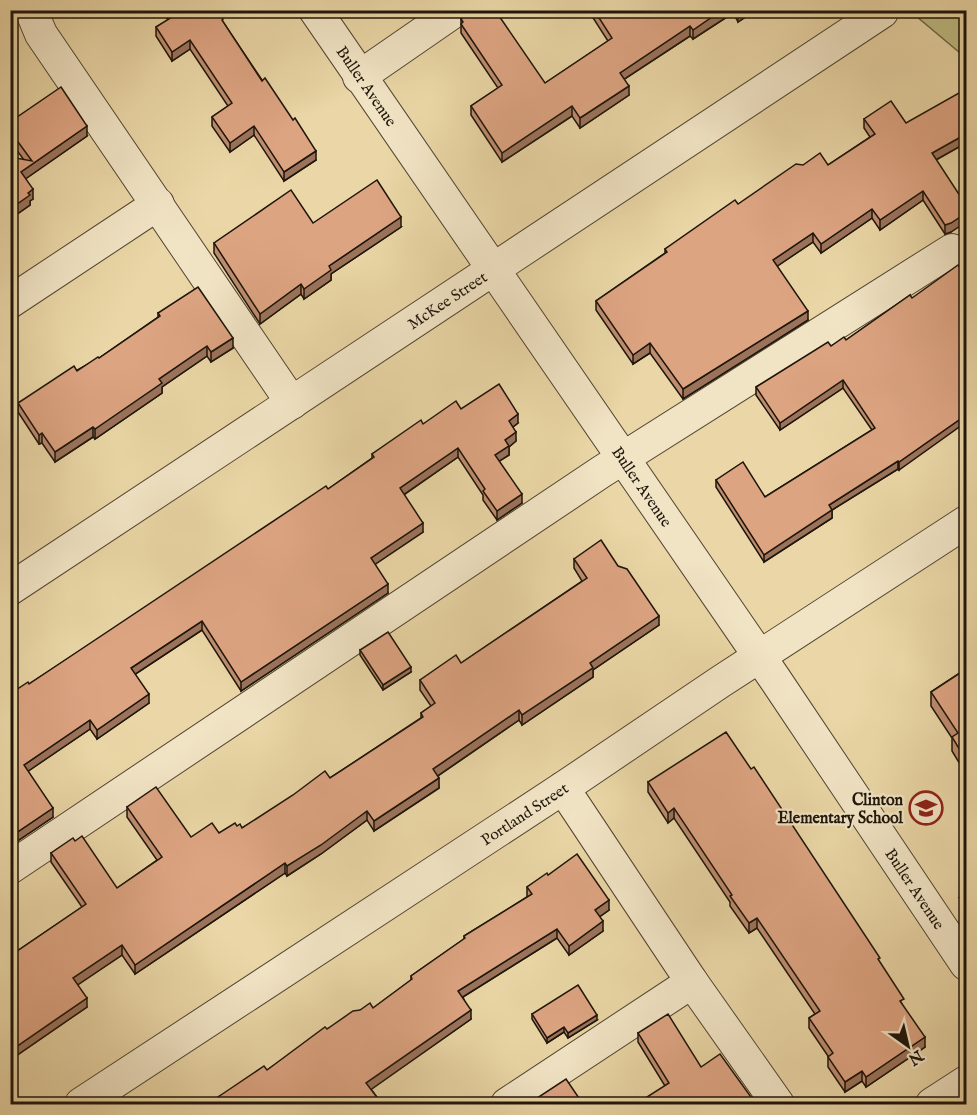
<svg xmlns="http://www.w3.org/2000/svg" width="977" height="1115" font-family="'IM FELL English',serif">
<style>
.green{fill:#bebc82;stroke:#6e6846;stroke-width:1.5}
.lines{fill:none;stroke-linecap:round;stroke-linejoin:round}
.minor-casing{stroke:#514531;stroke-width:34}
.path{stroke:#1e150a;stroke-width:4;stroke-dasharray:1.5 3;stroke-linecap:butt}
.minor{stroke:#f1e4c5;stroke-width:32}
.wall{fill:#be8d70;stroke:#1e150a;stroke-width:1.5}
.shaded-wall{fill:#9b735b;stroke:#1e150a;stroke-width:1.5}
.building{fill:#dda482;stroke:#1e150a;stroke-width:1.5}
.labels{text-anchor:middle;stroke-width:4.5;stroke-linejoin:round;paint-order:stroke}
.street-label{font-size:16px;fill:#1e150a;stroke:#f1e4c5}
.poi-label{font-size:16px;font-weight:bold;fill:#1e150a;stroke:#f1e4c5;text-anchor:end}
</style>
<rect width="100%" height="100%" fill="#ead6a6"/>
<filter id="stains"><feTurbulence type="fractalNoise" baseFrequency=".00333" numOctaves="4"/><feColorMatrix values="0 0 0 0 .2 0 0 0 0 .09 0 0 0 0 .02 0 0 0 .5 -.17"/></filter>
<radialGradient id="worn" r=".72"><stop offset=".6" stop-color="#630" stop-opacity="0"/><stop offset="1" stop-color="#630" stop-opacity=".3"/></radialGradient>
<path class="green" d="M910,11H966V58Z"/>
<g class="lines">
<g class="minor-casing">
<g id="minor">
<path d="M31,10L41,34L292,403"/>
<path id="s1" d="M315,10L775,679L966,964"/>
<path d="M359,77L456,10"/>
<path d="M10,302L158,204"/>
<path id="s2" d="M10,589L882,12L881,10"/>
<path d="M563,788L692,982L778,1104"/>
<path d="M10,868L601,472L952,250"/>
<path id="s3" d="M81,1104L563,788L720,682L966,522"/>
<path d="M507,1104L692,982"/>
<path d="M932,1104L966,1082"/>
</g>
</g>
<path class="path" d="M959,899L966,894"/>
<use href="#minor" class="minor"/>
</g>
<g class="wall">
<path d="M162,10H218L223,22L316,160L284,181L254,135L230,152L212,126V117L228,106L190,49L172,61L156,36V27L168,20Z"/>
<path d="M588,10H756L738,22L733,13L693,39L690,36L624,79L629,95L580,128L572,116L502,162L471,115V106L498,88L461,33V19L545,83L608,41Z"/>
<path d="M864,119L906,123L966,143L936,160L951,232L945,234L923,200L880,230L872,218L821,253L813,242L777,266L808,320L683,399L650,353L633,364L596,310V301L665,253V249L828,165L870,137L864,128Z"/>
<path d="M10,122L87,136L25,179L33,199L30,201V205L10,219L24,160L10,141Z"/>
<path d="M313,223L401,227L331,274V280L304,299L301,294L260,324L214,253V243Z"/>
<path d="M910,295L899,470L898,469L832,510V518L764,562L716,487V480L765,497L872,430L843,388L780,430L756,395V387L831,346L846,340Z"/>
<path d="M158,313L233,348L211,362L207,356L162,387V393L95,439L93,437L55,462L42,443L39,444L18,412V403L99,358L158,317Z"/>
<path d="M461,409L518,423L513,427L516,441L509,447V455L499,461L522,503L497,520L483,500V495L458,457L404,495L423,532L375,564L388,593L241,691L202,630L135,674L149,703L97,739L90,729L28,771L53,817L10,846L29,684L328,489L372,458V454L423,424Z"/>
<path d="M574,559L659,625L593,670V677L522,725L519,720L438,776L439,788L374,831L367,820L321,854L287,876L285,873L135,974L122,955L77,985L87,1007L10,1060V956L82,907L51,862V853L117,888L157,860L127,817V807L191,837L219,833L237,826L242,828L330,778L421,718V713L431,706L420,690V680L461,663L582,581L574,568Z"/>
<path d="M360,650L411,672L383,690L360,655Z"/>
<path d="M966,669V774L952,751V738L931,706V692Z"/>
<path d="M648,782L880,963L925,1047L866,1087L862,1081L845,1092L828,1067V1056L809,1028V1018L815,1014L757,928L749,933L730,906V902L674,818L668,823L648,792Z"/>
<path d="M548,875L609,910L599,917L603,931L569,955L557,938L463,997L471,1019L371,1089L382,1104H212L218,1101V1097L267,1070L327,1029L373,1008L411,980V976L464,939V936L527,897V887Z"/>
<path d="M532,1014L597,1020L568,1038L564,1032L547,1043L532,1019Z"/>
<path d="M638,1033L701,1067L665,1086L638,1042Z"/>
</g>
<g class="shaded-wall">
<path d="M722,10H733V13L693,39V30Z"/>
<path d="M740,10H756L738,22V12Z"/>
<path d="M690,26V36L620,82V73Z"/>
<path d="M190,40V49L172,61V52Z"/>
<path d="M629,86V95L580,128V118Z"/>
<path d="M572,106V116L502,162V153Z"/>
<path d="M87,126V136L21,182V172Z"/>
<path d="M254,126V135L230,152V143Z"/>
<path d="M966,134V143L932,162V153Z"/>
<path d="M316,151V160L284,181V172Z"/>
<path d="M33,189V199L30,201V205L10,219V209L28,193Z"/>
<path d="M923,191V200L880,230V220Z"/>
<path d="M872,209V218L821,253V244Z"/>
<path d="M966,213V222L951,232L945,234V225Z"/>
<path d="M401,217V227L331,274V280L304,299V289L329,266Z"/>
<path d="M813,233V242L773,269V260Z"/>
<path d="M301,284V294L260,324V314Z"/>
<path d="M808,311V320L683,399V389Z"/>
<path d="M233,338V348L211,362V352Z"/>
<path d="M650,343V353L633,364V355Z"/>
<path d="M207,346V356L162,387V393L95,439V429L159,379Z"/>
<path d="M843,380V388L780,430V423Z"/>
<path d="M518,414V423L509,430V421Z"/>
<path d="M966,415V422L899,470V462Z"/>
<path d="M93,427V437L55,462V452Z"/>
<path d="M516,432V441L509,447V455L495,464V455L505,440Z"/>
<path d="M42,433V443L39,444V435Z"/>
<path d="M458,448V457L400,497V488Z"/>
<path d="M898,461V469L832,510V518L764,562V555L829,505Z"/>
<path d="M522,494V503L497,520V511Z"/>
<path d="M423,523V532L371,567V558Z"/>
<path d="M388,584V593L241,691V682Z"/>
<path d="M659,616V625L593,670V677L522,725V715L590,663Z"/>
<path d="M202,621V630L131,677V668Z"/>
<path d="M411,667V672L383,690V685Z"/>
<path d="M149,694V703L97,739V730Z"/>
<path d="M519,710V720L433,779V769Z"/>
<path d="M90,720V729L24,774V765Z"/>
<path d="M439,778V788L374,831V821Z"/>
<path d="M53,808V817L10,846V837Z"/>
<path d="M674,808V818L668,823V813Z"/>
<path d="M367,811V820L321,854L287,876V866Z"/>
<path d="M285,863V873L135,974V965Z"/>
<path d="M609,900V910L595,920V910Z"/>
<path d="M757,918V928L749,933V923Z"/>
<path d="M603,921V931L569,955V946Z"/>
<path d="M557,929V938L458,1000V991Z"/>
<path d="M122,945V955L73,988V978Z"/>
<path d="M87,998V1007L10,1060V1051Z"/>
<path d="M471,1010V1019L366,1093V1083Z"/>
<path d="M597,1015V1020L568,1038V1033Z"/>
<path d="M564,1027V1032L547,1043V1038Z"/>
<path d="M925,1037V1047L866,1087V1077Z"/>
<path d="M862,1071V1081L845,1092V1082Z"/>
<path d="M333,1100V1104H327Z"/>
</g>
<g class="building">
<path d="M168,10H218L223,19L222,20L262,81L265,78L293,120L295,118L316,151L284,172L254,126L230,143L212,117L232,103L190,40L172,52L156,27L172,17Z"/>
<path d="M470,10H495L545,83L612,38L594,10H722L693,30L690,26L620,73L629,86L580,118L572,106L502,153L471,106L502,85L461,24L463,22L461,19Z"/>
<path d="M61,87L87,126L21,172L33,189L28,193L30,195L10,209V157L32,161L10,131V122Z"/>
<path d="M966,89V134L932,153L966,205V213L951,223L945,225L923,191L880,220L872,209L821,244L813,233L773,260L808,311L683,389L650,343L633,355L596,301L667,252L665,249L735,200L738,204L796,164L803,165L820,153L828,165L875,134L864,119L891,101L906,123Z"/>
<path d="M377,180L401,217L329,266L331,270L304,289L301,284L260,314L214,243L291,190L313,223Z"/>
<path d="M958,265L966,276V415L899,462L898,461L829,505L832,510L764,555L716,480L743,462L765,497L875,428L843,380L780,423L756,387L828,342L831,346L844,337L846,340L910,295L912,298Z"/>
<path d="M198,287L233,338L211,352L207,346L159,379L162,383L95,429L93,427L55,452L42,433L39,435L18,403L74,366L77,371L98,357L99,358L160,316L158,313Z"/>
<path d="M499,384L518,414L509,421L516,432L505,440L509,446L495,455L522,494L497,511L483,491L485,489L458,448L400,488L423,523L371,558L388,584L241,682L202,621L131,668L149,694L97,730L90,720L24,765L53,808L10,837V694L28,682L29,684L326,486L328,489L374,457L372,454L421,420L423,424L456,401L461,409Z"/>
<path d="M601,540L618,566L627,569L659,616L590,663L593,668L522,715L519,710L433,769L439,778L374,821L367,811L321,845L287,866L285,863L135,965L122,945L73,978L87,998L10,1051V956L86,904L51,853L73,838L75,841L82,836L117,888L162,857L127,807L156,787L191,837L212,823L219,833L235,823L237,826L240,824L242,828L293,795L325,771L330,778L423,717L421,713L435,703L420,680L456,655L461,663L587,578L574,559Z"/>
<path d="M388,632L411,667L383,685L360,650Z"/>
<path d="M966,669V760L952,737L958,733L931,692Z"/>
<path d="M726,732L751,769L754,767L880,958L878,959L904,999L900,1001L925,1037L866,1077L862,1071L845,1082L828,1057L833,1053L809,1018L820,1011L757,918L749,923L730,896L732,895L674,808L668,813L648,782Z"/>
<path d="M577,854L609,900L595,910L603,921L569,946L557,929L458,991L471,1010L366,1083L382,1104H337L333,1100L327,1104H212L220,1099L218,1097L264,1066L267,1070L325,1027L327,1029L353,1011L360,1010L370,1003L373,1008L412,979L411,976L465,938L464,936L532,894L527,887L547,873L548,875Z"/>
<path d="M578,985L597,1015L568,1033L564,1027L547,1038L532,1014Z"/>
<path d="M668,1014L701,1067L720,1054L756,1104H636L669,1083L638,1033Z"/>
<path d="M566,1079L583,1104H528Z"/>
</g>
<defs>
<g id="school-ring" transform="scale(1.725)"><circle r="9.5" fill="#f1e4c5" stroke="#8f2418" stroke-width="1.5"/><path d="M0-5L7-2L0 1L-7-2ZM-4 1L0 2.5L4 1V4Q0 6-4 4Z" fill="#8f2418"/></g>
</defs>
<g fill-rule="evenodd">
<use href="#school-ring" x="926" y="808"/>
</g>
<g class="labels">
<g class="street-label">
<text dy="6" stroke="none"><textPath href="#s1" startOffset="92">Buller Avenue</textPath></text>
<text dy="6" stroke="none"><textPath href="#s2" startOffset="524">McKee Street</textPath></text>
<text dy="6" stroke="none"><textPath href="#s1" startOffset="578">Buller Avenue</textPath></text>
<text dy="6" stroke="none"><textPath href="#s3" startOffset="530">Portland Street</textPath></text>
<text dy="6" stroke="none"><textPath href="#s1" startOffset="1064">Buller Avenue</textPath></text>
</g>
<g class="poi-label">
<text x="903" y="805">Clinton<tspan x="903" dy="18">Elementary School</tspan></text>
</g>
</g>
<rect width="977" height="1115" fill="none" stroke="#ead6a6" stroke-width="36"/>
<rect x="12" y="12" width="953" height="1091" fill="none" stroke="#1e150a" stroke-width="3"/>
<rect x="18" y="18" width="941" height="1079" fill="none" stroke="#1e150a" stroke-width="1.5"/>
<g transform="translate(908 1046) rotate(146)" stroke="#f1e4c5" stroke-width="4.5" paint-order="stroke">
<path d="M0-4.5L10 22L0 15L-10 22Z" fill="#1e150a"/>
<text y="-9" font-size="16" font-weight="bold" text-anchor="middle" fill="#1e150a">N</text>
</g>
<rect width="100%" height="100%" filter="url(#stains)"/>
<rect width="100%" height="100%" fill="url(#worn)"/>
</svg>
